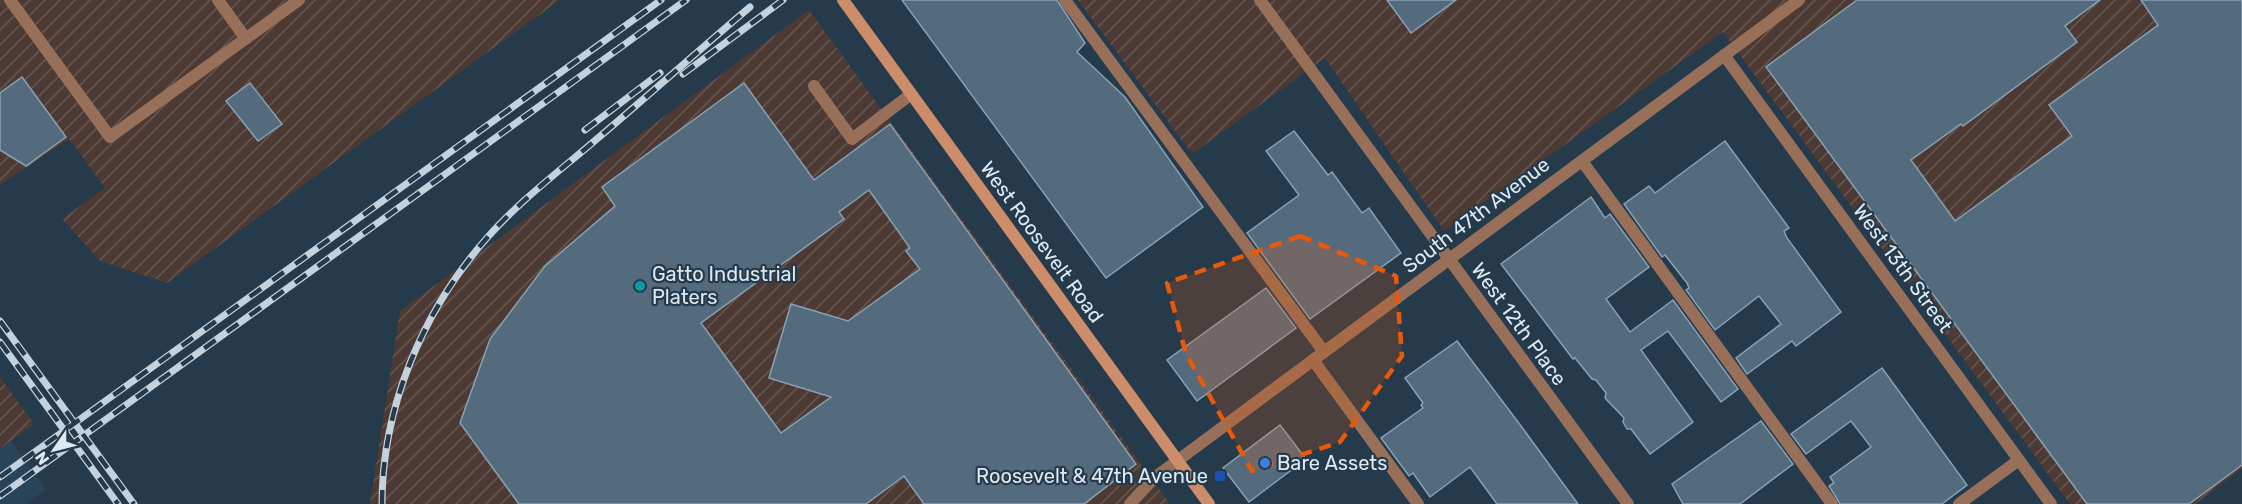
<svg xmlns="http://www.w3.org/2000/svg" width="2242" height="504" font-family="Rubik,sans-serif">
<style>
.industrial{fill:url(#industrial-furrows)}
.built{fill:#294459}
.building{fill:#546b7d;stroke:#89a1b5;stroke-width:1.5;fill-rule:evenodd}
.lines{fill:none;stroke-linecap:round;stroke-linejoin:round}
.service{stroke:#986f59;stroke-width:12}
.minor{stroke:#986f59;stroke-width:12}
.secondary{stroke:#cd8d6a;stroke-width:12}
.rail-casing{stroke:#c4d2dd;stroke-width:7}
.rail{stroke:#253a4b;stroke-width:4.5;stroke-dasharray:14;stroke-linecap:butt}
.marked{fill:#e8590c;fill-opacity:0.2;stroke:#e8590c;stroke-width:4.5;stroke-dasharray:12 8;stroke-linejoin:round}
.culture-dot{fill:#0f9aa8;stroke:#253a4b;stroke-width:2}
.shop-dot{fill:#3f7fe0;stroke:#253a4b;stroke-width:2}
.transit-dot{fill:#1a4fb4;stroke:#253a4b;stroke-width:2}
.labels{text-anchor:middle;stroke-width:4.5;stroke-linejoin:round;paint-order:stroke}
.street-label{font-size:20px;fill:#ddeaf4;stroke:#253a4b}
.poi-label{font-size:20px;fill:#ddeaf4;stroke:#253a4b;text-anchor:start}
</style>
<defs>
<pattern id="industrial-furrows" width="10" height="10" patternUnits="userSpaceOnUse" patternTransform="scale(1.5)"><rect width="10" height="10" fill="#4e3a34"/><path d="M-1 1l2-2M0 10L10 0M9 11l2-2" fill="none" stroke="#675752"/></pattern>
</defs>
<rect width="100%" height="100%" fill="#253a4b"/>
<g class="industrial">
<path d="M0,0H560L167,283L100,261L62,219L105,188L69,139L0,185Z"/>
<path d="M1078,0H2242V469L2195,504H2070L1723,32L1444,231L1325,58L1192,154Z"/>
<path d="M809,10L1170,504H370L400,311Z"/>
<path d="M0,377L34,424L0,449Z"/>
</g>
<path class="built" d="M11,441L46,489L27,504H0V449Z"/>
<g class="building">
<path d="M902,0H1057L1085,43L1077,52L1125,97L1203,207L1106,278Z"/>
<path d="M1387,0H1456L1411,33Z"/>
<path d="M1857,0H2100L2065,26L2077,42L1963,126L1961,124L1911,160L1955,221L2072,136L2049,105L2158,25L2141,0H2242V465L2189,504H2087L1766,67Z"/>
<path d="M22,77L66,137L26,166L0,150V93Z"/>
<path d="M250,83L282,124L258,141L226,101Z"/>
<path d="M744,83L814,180L890,124L1136,464L1084,504H924L904,476L866,504H519L460,423L490,339L545,266L615,206L602,187ZM869,190L910,248L906,251L920,269L848,321L791,304L769,378L831,397L781,433L701,323L844,219L839,212Z"/>
<path d="M1294,131L1328,175L1332,172L1362,213L1369,208L1401,253L1310,319L1247,233L1299,195L1266,151Z"/>
<path d="M1725,141L1789,228L1784,231L1787,238L1841,312L1796,346L1792,341L1747,374L1736,358L1781,324L1759,296L1715,330L1686,290L1689,288L1687,283L1665,255L1662,257L1624,204L1649,186L1655,193Z"/>
<path d="M1591,197L1605,218L1610,214L1649,267L1606,299L1630,332L1673,300L1738,389L1721,402L1668,331L1641,350L1693,422L1650,454L1631,429H1627L1623,422L1624,418L1605,398L1606,393L1596,380L1592,379L1575,358L1573,359L1501,264Z"/>
<path d="M1266,288L1296,328L1197,401L1167,360Z"/>
<path d="M1457,341L1521,426L1578,504H1497L1470,467L1430,497L1413,473L1409,476L1381,438L1423,408L1421,405L1423,403L1405,378Z"/>
<path d="M1882,368L1967,485L1942,504H1840L1829,486L1834,483L1830,477L1871,447L1851,421L1806,454L1791,434Z"/>
<path d="M1761,421L1793,464L1740,504H1683L1672,484Z"/>
<path d="M1280,425L1306,459L1249,502L1223,468Z"/>
</g>
<g class="lines">
<g class="service">
<path d="M218,0L246,39"/>
<path d="M1065,0L1324,352"/>
<path d="M1260,0L1317,78"/>
<path d="M814,86L852,139L910,95"/>
<path d="M1582,161L1832,504"/>
<path d="M1313,360L1418,504"/>
<path d="M1130,504L1154,478L1177,461"/>
<path d="M1959,504L2019,460"/>
</g>
<g class="minor">
<path d="M10,0L110,137L299,0"/>
<path d="M1724,55L2051,504"/>
<path d="M1317,78L1628,504"/>
<path d="M1177,461L1799,0"/>
</g>
<path class="secondary" d="M843,0L1209,504"/>
<g class="rail-casing">
<g id="rail">
<path d="M683,74L783,0"/>
<path d="M585,130L660,73"/>
<path d="M0,321L134,504"/>
<path d="M0,342L118,504"/>
<path d="M0,477L661,0"/>
<path d="M0,496L686,0"/>
<path d="M382,504C382,407 423,311 486,239C519,201 561,170 598,138C649,95 699,50 750,7"/>
</g>
</g>
<use href="#rail" class="rail"/>
</g>
<path class="marked" d="M1300,236L1396,276L1402,356L1340,442L1252,471L1186,354L1167,283Z"/>
<circle class="culture-dot" cx="640" cy="286" r="6"/>
<circle class="shop-dot" cx="1265" cy="463" r="6"/>
<rect class="transit-dot" x="1214" y="470" width="12" height="12" rx="3"/>
<g class="labels">
<g class="street-label">
<text transform="translate(1476 215) rotate(-37)" y="7">South 47th Avenue</text>
<text transform="translate(1042 242) rotate(54)" y="7">West Roosevelt Road</text>
<text transform="translate(1903 268) rotate(54)" y="7">West 13th Street</text>
<text transform="translate(1519 324) rotate(54)" y="7">West 12th Place</text>
</g>
<g class="poi-label">
<text x="652" y="281">Gatto Industrial<tspan x="652" dy="23">Platers</tspan></text>
<text x="1277" y="470">Bare Assets</text>
<text x="1208" y="483" text-anchor="end">Roosevelt &amp; 47th Avenue</text>
</g>
</g>
<g transform="translate(54 450) rotate(235)" stroke="#253a4b" stroke-width="4.5" paint-order="stroke">
<path d="M0-4.5L10 22L0 15L-10 22Z" fill="#ddeaf4"/>
<text y="-9" font-size="16" font-weight="bold" text-anchor="middle" fill="#ddeaf4">N</text>
</g>
</svg>
